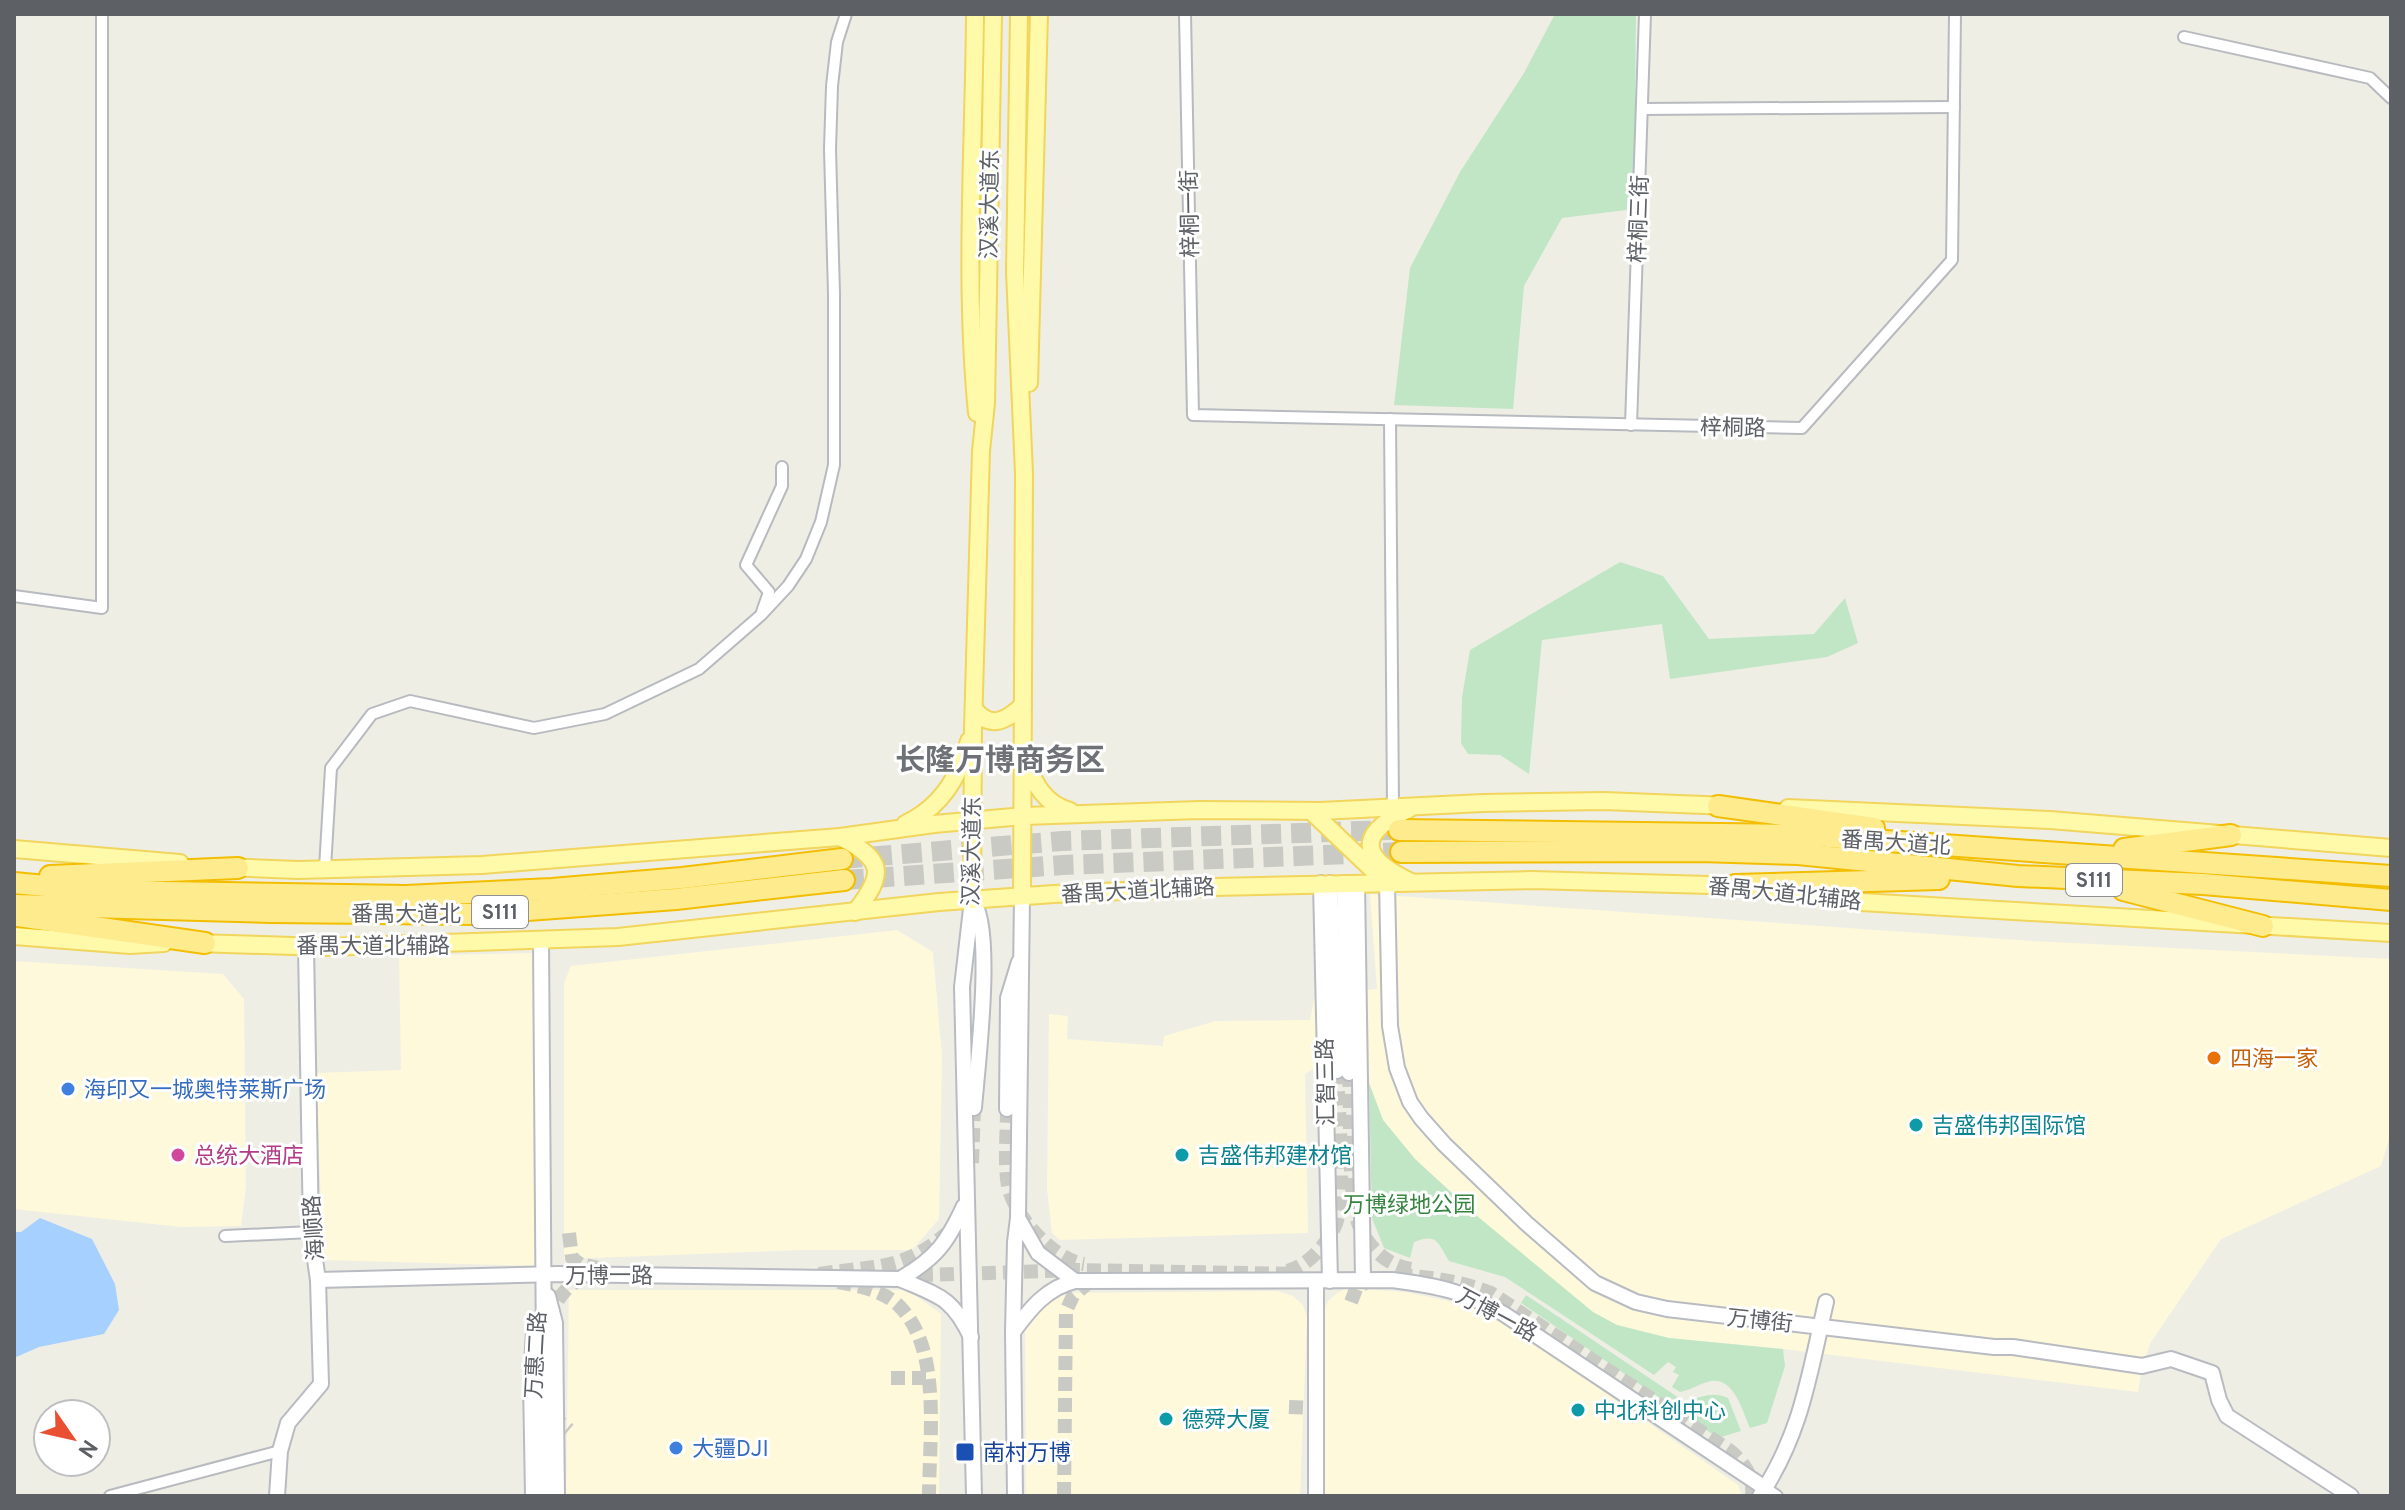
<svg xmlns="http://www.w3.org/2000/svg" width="2405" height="1510" font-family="Overpass,'Noto Sans SC',sans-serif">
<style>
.commercial{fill:#fef9db}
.green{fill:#c1e6c5}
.water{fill:#a5d0ff}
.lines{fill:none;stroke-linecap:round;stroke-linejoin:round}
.secondary-tunnel{stroke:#cacac5;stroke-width:14;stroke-dasharray:14 7;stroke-linecap:butt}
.highway-tunnel{stroke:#cacac5;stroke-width:20;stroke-dasharray:20 10;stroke-linecap:butt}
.street-casing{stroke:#b7babf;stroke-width:14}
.secondary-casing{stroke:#b8bbc1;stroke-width:18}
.primary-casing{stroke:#f1d55c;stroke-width:20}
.highway-casing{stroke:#f3bd01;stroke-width:24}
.street{stroke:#fff;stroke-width:10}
.secondary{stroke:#fff;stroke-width:14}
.primary{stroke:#fff9aa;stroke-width:16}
.highway{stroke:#fdeb8e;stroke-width:20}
.food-dot{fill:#e8710a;stroke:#fff;stroke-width:3}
.shop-dot{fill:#3f7fe0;stroke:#fff;stroke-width:3}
.culture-dot{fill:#0f9aa8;stroke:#fff;stroke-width:3}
.hotel-dot{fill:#d1479c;stroke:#fff;stroke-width:3}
.transit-dot{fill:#1a4fb4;stroke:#fff;stroke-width:3}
.labels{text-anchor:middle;stroke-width:6;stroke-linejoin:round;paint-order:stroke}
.shield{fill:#fff;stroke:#8e9093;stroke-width:2}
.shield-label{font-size:20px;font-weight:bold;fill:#5d6065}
.street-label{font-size:22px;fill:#5d6065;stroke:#fff}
.food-label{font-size:22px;fill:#c56008;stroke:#fff;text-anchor:start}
.shop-label{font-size:22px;fill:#366cbe;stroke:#fff;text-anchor:start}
.culture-label{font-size:22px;fill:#0d838f;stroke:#fff;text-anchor:start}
.hotel-label{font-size:22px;fill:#b23c85;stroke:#fff;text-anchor:start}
.park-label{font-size:22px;fill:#358440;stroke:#fff}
.transit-label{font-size:22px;fill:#164399;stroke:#fff;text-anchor:start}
.district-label{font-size:30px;font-weight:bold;fill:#6e7277;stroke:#fff}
</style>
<rect width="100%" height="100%" fill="#efeee5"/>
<g class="commercial">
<path d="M1370,894L2032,941L2391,959V1132L2381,1166L2221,1239L2151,1342L2142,1366L2138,1392L1783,1349L1669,1338L1617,1325L1593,1312L1562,1288L1477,1216L1415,1159L1383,1120L1369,1083L1353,1027L1327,1060L1305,1074L1308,1233L1060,1240L1052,1233L1047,1189L1049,1014L1068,1016L1067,1039L1163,1046L1164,1036L1216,1021L1310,1020L1315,995L1377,989Z"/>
<path d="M897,930L933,952L942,1057L939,1219L912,1250H802L564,1259V983L571,966Z"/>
<path d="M533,953L535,1266L323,1260L316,1073L401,1070L399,956Z"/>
<path d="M14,961L223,974L244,999L246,1187L241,1226L181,1227L14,1209Z"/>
<path d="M1347,1288L1405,1292L1483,1308L1738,1485L1742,1496H1323V1312L1328,1301L1337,1293Z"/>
<path d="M569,1290H908L941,1314L939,1496H566Z"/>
<path d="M1277,1291L1293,1296L1303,1305L1307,1317L1300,1496H1026L1025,1328L1039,1304L1063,1293Z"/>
</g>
<g class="green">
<path d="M1555,14H1636L1634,209L1562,218L1524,286L1513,409L1394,405L1410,268L1460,172L1524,73Z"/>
<path d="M1620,562L1663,576L1709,639L1814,634L1845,598L1858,643L1827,657L1670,679L1662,624L1542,640L1529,774L1500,755L1468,754L1461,743L1462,697L1470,650Z"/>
<path d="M1369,1083L1383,1120L1415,1159L1477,1216L1593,1312L1617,1325L1669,1338L1783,1349L1785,1366L1767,1423L1750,1428C1742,1411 1735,1378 1711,1381C1701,1383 1691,1390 1680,1392L1672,1387L1679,1375L1673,1372L1676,1367L1668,1362L1654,1375L1505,1277L1449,1261C1437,1242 1438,1233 1414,1242L1410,1258L1384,1248L1372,1218Z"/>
<path d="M1526,1295L1685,1402C1700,1397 1713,1391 1728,1398L1741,1431L1718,1438L1521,1303Z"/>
</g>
<path class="water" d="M40,1218L92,1239L115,1284L119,1310L104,1334L39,1347L14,1358V1232H21Z"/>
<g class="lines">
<g class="secondary-tunnel">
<path d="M1349,1073C1351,1107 1347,1201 1360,1228C1371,1250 1387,1265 1411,1269"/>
<path d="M1007,1109C1007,1134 1004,1162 1008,1186C1014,1216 1054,1260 1084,1264"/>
<path d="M972,1163L974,1108"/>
<path d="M569,1233L572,1258L580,1264L603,1269"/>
<path d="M1287,1271C1307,1267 1327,1244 1335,1226C1347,1201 1338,1104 1337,1071"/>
<path d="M819,1274C874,1265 902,1272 947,1233"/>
<path d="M1398,1275C1431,1277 1460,1281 1491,1293L1729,1450C1744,1462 1754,1476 1752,1496"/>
<path d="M898,1276L1074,1270L1301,1274"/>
<path d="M838,1282C859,1286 886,1291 901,1308C942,1351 929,1441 929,1496"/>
<path d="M1351,1302L1356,1289L1372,1278"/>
<path d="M549,1319C555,1299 570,1282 589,1274"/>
<path d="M891,1378H930"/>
<path d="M1289,1407L1312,1408"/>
<path d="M551,1415L569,1430"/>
<path d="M1064,1496L1066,1311L1073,1296L1094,1278"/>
</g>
<g class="highway-tunnel">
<path d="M842,859L1062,841L1391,830"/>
<path d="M844,880L1063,865L1401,852"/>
</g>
<g class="street-casing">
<g id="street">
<path d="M1185,14L1193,415L1802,428L1952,260L1955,14"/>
<path d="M2184,37L2370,78L2391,98"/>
<path d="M1642,109L1954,107"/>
<path d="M1390,419L1393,807"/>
<path d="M1631,425L1645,14"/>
<path d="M14,596L102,608V14"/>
<path d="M762,612L769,592L746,565L782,486V467"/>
<path d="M325,868L331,768L372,714L410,701L534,728L605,714L699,669L761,615L788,586L806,559L821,522L834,465V294L830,149L832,86L837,42L846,14"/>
<path d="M225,1236L311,1232"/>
<path d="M1765,1488L1777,1496"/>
<path d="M110,1496L280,1451"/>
</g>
</g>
<g class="secondary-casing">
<g id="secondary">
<path d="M1321,883L1330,1281"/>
<path d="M1330,883L1337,1071"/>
<path d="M1344,883L1349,1073"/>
<path d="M1357,883L1363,1280"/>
<path d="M1387,883L1390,1026L1397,1068L1410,1102L1421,1118L1444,1144L1526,1223L1595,1283L1636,1302L1667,1309L1994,1347H2013L2142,1366L2171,1359L2212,1373L2219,1400L2227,1416L2351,1496"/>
<path d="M972,900L962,987L974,1496"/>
<path d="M972,900C995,924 977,1070 974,1108"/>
<path d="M541,940L545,1496"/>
<path d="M1007,1109L1008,998L1019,962"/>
<path d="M1018,1218L1038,1253L1075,1281"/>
<path d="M900,1279C936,1258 947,1243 964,1206"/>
<path d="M318,1280L558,1274L900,1279C939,1296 952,1297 971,1337"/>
<path d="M1316,1281V1496"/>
<path d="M548,1296L555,1323L557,1496"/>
<path d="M1013,1332C1030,1309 1046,1288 1075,1281L1392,1280C1439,1286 1463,1291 1504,1314L1765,1488"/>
<path d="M277,1496L280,1451L288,1423L321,1384L318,1280L311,1232L306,946"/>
<path d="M533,1496L531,1381L534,1331"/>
<path d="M1015,1496L1013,1332L1015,1242L1018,1218L1022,896"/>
<path d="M1760,1496C1802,1432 1809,1375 1826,1302"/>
</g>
</g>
<g class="primary-casing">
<g id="primary">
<path d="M975,14C974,147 964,281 977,413"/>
<path d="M1019,14L1015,272L1024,473L1022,896"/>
<path d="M1029,383L1039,14"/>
<path d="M975,710C991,730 1007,720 1023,705"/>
<path d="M1026,762C1035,785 1045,804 1070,811"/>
<path d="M1788,808L2050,820L2391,848"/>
<path d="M1409,809C1354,835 1361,858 1411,882"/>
<path d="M1311,811L1377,874"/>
<path d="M905,824C940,808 959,778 969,741"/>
<path d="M840,837C884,860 886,873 855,912"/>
<path d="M14,849L180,863"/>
<path d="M227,867L298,870L482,865L840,837L934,824L1024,816L1199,810L1320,811L1483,803L1604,801L1729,806"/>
<path d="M1776,890L1861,902L2391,933"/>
<path d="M972,900L973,728L981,451L986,403L993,14"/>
<path d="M14,936L130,945L164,943"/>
<path d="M195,943L325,947L618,937L939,902L1054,894L1214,887L1532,880L1745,886"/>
</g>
</g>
<g class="highway-casing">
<g id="highway">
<path d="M1718,806L1874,828"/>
<path d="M1399,830L1799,835L2391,876"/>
<path d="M2124,849L2231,835"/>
<path d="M1401,852L1700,851L1798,854L2018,876L2203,884L2391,900"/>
<path d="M50,876L238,868"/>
<path d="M14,883L99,891L406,896L552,889L682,878L842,859"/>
<path d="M1735,885L1939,879"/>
<path d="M2123,890L2263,926"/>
<path d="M14,905L271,912L475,914L676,899L844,880"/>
<path d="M18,916L205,943"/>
</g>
</g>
<use href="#street" class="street"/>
<use href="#secondary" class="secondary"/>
<use href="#primary" class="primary"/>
<use href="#highway" class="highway"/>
</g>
<circle class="food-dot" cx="2214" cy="1058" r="8"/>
<g class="shop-dot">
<circle cx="68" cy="1089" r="8"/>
<circle cx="676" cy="1448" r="8"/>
</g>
<g class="culture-dot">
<circle cx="1916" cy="1125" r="8"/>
<circle cx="1182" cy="1155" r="8"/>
<circle cx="1578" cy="1410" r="8"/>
<circle cx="1166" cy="1419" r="8"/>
</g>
<circle class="hotel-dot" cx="178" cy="1155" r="8"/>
<rect class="transit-dot" x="955" y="1442" width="20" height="20" rx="4"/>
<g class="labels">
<g class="shield">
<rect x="2066" y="864" width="56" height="32" rx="6"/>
<rect x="472" y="896" width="56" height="32" rx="6"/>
</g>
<g class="shield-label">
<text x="2094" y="887">S111</text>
<text x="500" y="919">S111</text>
</g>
<g class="street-label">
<text transform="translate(989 204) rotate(-89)" y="8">汉溪大道东</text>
<text transform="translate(1189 214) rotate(-91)" y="8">梓桐一街</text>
<text transform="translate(1638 219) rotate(-88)" y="8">梓桐三街</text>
<text transform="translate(1733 427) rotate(1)" y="8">梓桐路</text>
<text transform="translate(1896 842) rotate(4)" y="8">番禺大道北</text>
<text transform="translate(971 851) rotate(-89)" y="8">汉溪大道东</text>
<text transform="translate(1138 890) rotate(-3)" y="8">番禺大道北辅路</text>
<text transform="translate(1785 893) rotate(6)" y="8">番禺大道北辅路</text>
<text x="406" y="921">番禺大道北</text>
<text x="373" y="953">番禺大道北辅路</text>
<text transform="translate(1325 1082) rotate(-91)" y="8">汇智三路</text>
<text transform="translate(313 1228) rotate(-94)" y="8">海顺路</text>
<text x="609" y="1283">万博一路</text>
<text transform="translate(1497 1314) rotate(28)" y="8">万博一路</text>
<text transform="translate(1760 1320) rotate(6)" y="8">万博街</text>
<text transform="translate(535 1355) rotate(-87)" y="8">万惠二路</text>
</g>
<g class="food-label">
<text x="2230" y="1066">四海一家</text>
</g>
<g class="shop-label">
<text x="84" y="1097">海印又一城奥特莱斯广场</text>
<text x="692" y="1456">大疆DJI</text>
</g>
<g class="culture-label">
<text x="1932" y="1133">吉盛伟邦国际馆</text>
<text x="1198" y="1163">吉盛伟邦建材馆</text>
<text x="1594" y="1418">中北科创中心</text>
<text x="1182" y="1427">德舜大厦</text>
</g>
<g class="hotel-label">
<text x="194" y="1163">总统大酒店</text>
</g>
<g class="park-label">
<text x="1409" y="1212">万博绿地公园</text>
</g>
<g class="transit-label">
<text x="983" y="1460">南村万博</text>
</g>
<g class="district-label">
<text x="1000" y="770">长隆万博商务区</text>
</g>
</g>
<rect width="2405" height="1510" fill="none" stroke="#5d6065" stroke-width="32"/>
<g transform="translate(72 1438) rotate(124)"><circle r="38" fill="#ffffff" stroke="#bebfc1" stroke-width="2"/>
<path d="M0-6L14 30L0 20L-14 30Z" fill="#e95031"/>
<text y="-12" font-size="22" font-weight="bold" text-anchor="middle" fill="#5d6065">N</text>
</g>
</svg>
